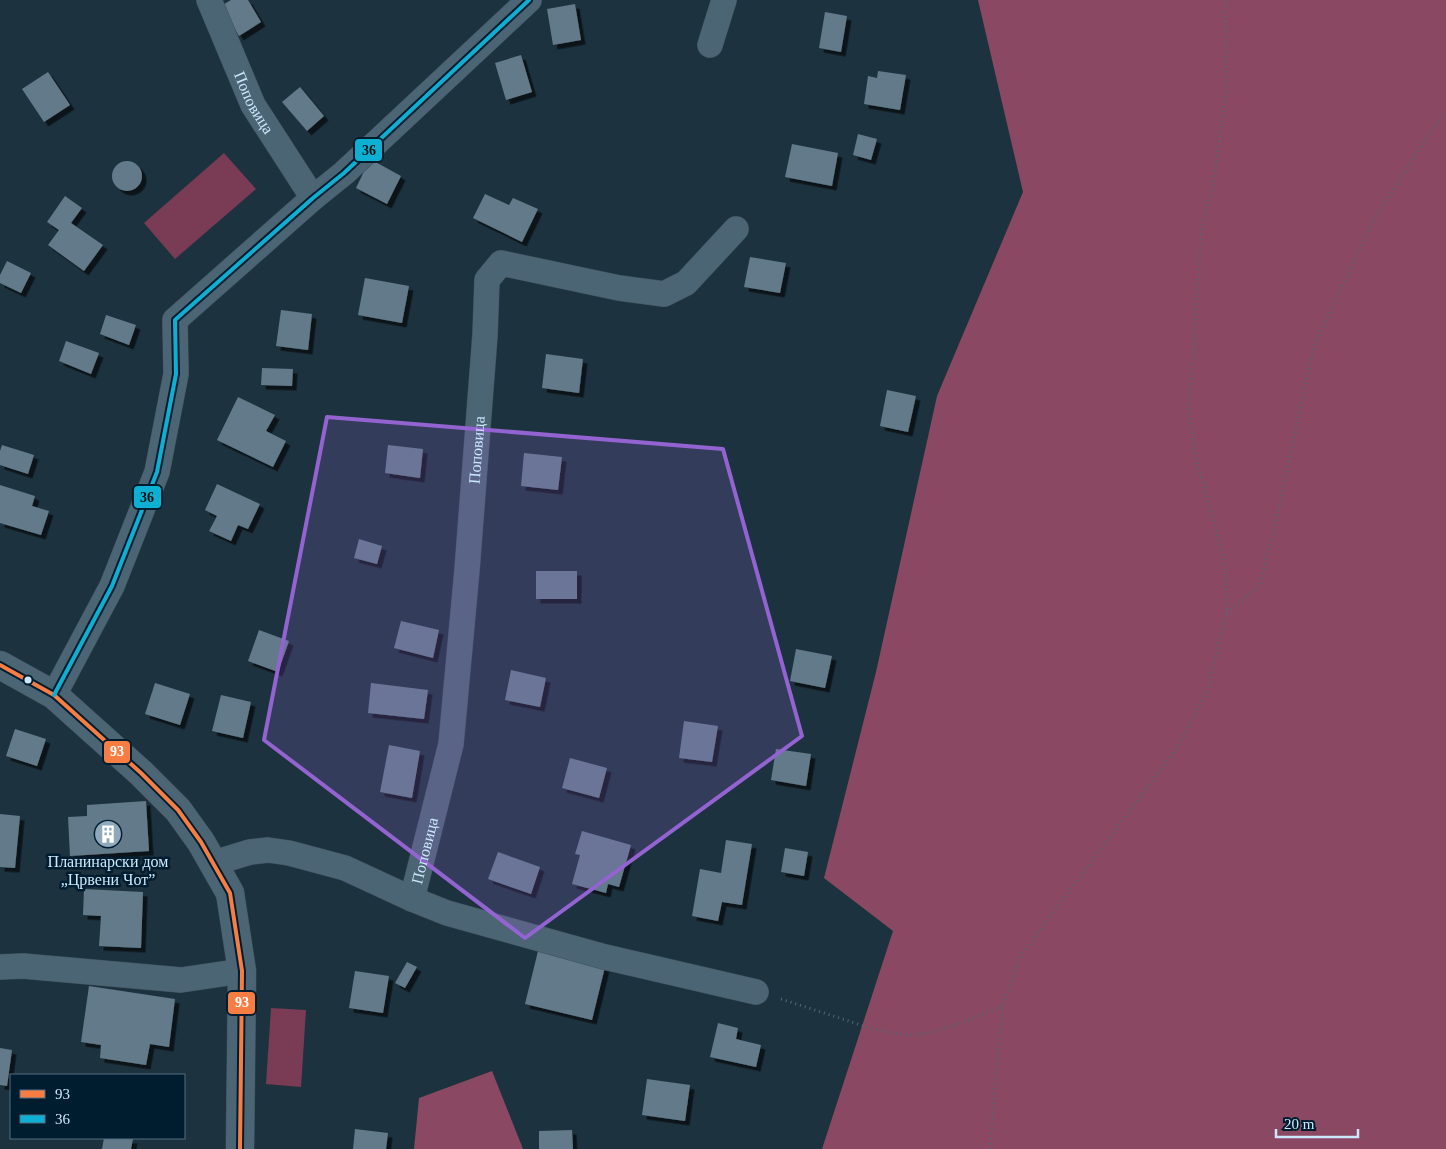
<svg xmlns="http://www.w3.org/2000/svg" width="1446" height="1149" font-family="'Times New Roman',serif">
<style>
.green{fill:#7a3b55}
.forest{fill:#8a4862}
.building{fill:#627a89;filter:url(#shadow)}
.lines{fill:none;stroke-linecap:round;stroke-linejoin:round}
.street-casing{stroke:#3f505b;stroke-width:26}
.secondary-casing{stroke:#3f505b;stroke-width:29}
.path{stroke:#536874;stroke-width:3;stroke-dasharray:1 4;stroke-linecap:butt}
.street{stroke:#4c6575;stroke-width:25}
.secondary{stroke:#4c6575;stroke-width:28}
.bus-1-casing{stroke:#001d2f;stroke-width:8}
.bus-2-casing{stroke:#001d2f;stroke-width:8}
.bus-1{stroke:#f77d43;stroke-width:4}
.bus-2{stroke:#0dafd3;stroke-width:4}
.marked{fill:#9364d1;fill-opacity:0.2;stroke:#9364d1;stroke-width:4;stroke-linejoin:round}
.bus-dot{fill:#cce8fc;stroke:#001d2f;stroke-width:2}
.labels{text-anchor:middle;stroke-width:5;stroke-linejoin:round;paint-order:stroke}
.street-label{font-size:16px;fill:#cce8fc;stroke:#001d2f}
.poi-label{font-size:16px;fill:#cce8fc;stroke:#001d2f}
.line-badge{stroke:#001d2f;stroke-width:2}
.badge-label{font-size:14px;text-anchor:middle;font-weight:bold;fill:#fff}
.pale-badge-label{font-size:14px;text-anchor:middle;font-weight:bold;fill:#111}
</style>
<defs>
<filter id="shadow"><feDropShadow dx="4.5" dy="4.5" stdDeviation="0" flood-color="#0009"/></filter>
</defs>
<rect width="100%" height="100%" fill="#1d323f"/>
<g class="green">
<path d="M224,153L256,189L175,259L144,223Z"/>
<path d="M271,1008L306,1010L301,1087L266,1084Z"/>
</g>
<g class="forest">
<path d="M978,0H1446V1149H822L893,931L824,878L876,672L937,396L1023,192Z"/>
<path d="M492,1071L523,1149H414L419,1098Z"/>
</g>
<g class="building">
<path d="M231,0H248L261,22L239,36L221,6Z"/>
<path d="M575,4L581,40L553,45L547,9Z"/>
<path d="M825,12L847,16L841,52L819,48Z"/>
<path d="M521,55L532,92L506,100L495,63Z"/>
<path d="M878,71L906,75L900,110L864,104L868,76L877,78Z"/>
<path d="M48,72L70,105L44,122L22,89Z"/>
<path d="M300,87L324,116L307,131L282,102Z"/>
<path d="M858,134L877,139L871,160L853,155Z"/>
<path d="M792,144L838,153L832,186L785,177Z"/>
<path d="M370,159L401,176L387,204L356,188Z"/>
<circle cx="127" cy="176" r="15"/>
<path d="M485,194L509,205L513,198L538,209L522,242L473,218Z"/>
<path d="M65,196L82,208L71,223L103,245L84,271L48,245L59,230L47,222Z"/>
<path d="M750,257L786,263L780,293L744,287Z"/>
<path d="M7,261L31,273L21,293L0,283V275Z"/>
<path d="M365,278L409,286L402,323L358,315Z"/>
<path d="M281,310L312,314L308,350L276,346Z"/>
<path d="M106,315L136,325L129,345L100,334Z"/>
<path d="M66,341L99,353L91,374L59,361Z"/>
<path d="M546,354L583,359L579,393L542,388Z"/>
<path d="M262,368L293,369L292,386L261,385Z"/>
<path d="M887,390L916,396L908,432L880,426Z"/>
<path d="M238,397L275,415L266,431L286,441L273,467L217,440Z"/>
<path d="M2,445L34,455L28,474L0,465V451Z"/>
<path d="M388,445L423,449L420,478L385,473Z"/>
<path d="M524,453L562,457L558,490L521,486Z"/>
<path d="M217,484L260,504L248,529L238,525L231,541L209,531L217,516L205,510Z"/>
<path d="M0,485L35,496L32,506L49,511L41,535L0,523Z"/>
<path d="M359,539L382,546L377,564L354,558Z"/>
<rect x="536" y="571" width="41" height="28"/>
<path d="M401,621L439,630L433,658L394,648Z"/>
<path d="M259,630L289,641L278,672L248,661Z"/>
<path d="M796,649L832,656L825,688L790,681Z"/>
<path d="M511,670L546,678L540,707L505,700Z"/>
<path d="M155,683L190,694L180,725L145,714Z"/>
<path d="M371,683L428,690L424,719L368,713Z"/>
<path d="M221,695L251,702L243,738L212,731Z"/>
<path d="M684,721L718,726L712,762L679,758Z"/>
<path d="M15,729L46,739L37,766L6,756Z"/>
<path d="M389,745L420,751L412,798L380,792Z"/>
<path d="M776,749L811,754L806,786L771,780Z"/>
<path d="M570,758L607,768L599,798L562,788Z"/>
<path d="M146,801L149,851L70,856L68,817L87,816V805Z"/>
<path d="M0,814L20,816L15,868L0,867Z"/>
<path d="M582,831L631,845L619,887L608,884L606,893L572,884L580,855L575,854Z"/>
<path d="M726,840L752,844L742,905L722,902L718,921L692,916L700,869L721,873Z"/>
<path d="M785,848L808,852L804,876L781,872Z"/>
<path d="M498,852L540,867L531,894L488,879Z"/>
<path d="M84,889L143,892L141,948L99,946L101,916L83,915Z"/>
<path d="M538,951L605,967L592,1020L525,1004Z"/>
<path d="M407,962L417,967L405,988L395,983Z"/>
<path d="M355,971L389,976L383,1013L349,1008Z"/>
<path d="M89,986L175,999L169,1047L150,1044L146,1065L100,1058L101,1045L81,1042Z"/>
<path d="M718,1023L738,1028L736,1039L761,1045L756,1067L710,1057Z"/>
<path d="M0,1048L12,1050L7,1086L0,1085Z"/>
<path d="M647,1079L690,1085L685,1121L642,1115Z"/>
<path d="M355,1129L388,1133L386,1149H353Z"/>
<path d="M572,1130L573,1149H539V1131Z"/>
<path d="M104,1138L133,1139L131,1149H102Z"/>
</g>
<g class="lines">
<g class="street-casing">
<g id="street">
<path id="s1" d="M209,0L253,105L313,198"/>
<path d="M710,45L724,0"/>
<path d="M54,695L112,586L157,472L176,374L175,320L313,198L344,173L529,0"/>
<path d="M214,863L250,852L268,850L289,853L345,868L412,899L447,913L605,957L756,992"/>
<path id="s2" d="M412,899L451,744L467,570L485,335L487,280L501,263L619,288L664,294L686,283L736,229"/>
<path d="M0,967L23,966L181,980L242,971"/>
</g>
</g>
<g class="secondary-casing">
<path id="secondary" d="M0,665L54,695L141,773L178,810L201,842L230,893L242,971L240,1149"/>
</g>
<g class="path">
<path d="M1227,613L1260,586L1277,518L1314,347L1373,222L1431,132L1446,113"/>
<path d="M781,999L873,1029L907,1035L930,1033L961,1023L1003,1006"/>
<path d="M990,1149L1003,1006L1021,956L1178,747L1207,692L1227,613L1225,561L1197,461L1189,412L1202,226L1214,183L1227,88L1225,0"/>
</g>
<use href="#street" class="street"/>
<use href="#secondary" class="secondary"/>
<g class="bus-1-casing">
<path id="bus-1" d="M0,665L54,695L141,773L178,810L201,842L230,893L242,971L240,1149"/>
</g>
<g class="bus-2-casing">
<path id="bus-2" d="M54,695L112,586L157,472L176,374L175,320L313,198L344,173L529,0"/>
</g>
<use href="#bus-1" class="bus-1"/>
<use href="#bus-2" class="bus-2"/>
</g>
<path class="marked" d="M327,417L723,449L802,736L525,938L264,740Z"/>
<defs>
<g id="building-disc" transform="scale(1.4375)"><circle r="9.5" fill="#8fa8ba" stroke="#001d2f"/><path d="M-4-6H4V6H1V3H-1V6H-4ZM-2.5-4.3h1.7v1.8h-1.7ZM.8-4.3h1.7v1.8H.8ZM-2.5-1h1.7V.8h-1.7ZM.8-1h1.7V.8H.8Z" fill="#fff"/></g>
</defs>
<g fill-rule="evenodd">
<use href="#building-disc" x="108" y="834"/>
</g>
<circle class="bus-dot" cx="28" cy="680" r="4.5"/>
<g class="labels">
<g class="street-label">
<text dy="6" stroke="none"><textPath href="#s1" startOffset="112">Поповица</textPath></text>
<text dy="6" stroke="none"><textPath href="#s2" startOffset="455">Поповица</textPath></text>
<text dy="6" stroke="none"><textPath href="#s2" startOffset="50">Поповица</textPath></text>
</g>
<g class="poi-label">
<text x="108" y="867">Планинарски дом<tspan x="108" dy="18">„Црвени Чот”</tspan></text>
</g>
</g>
<g class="line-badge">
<rect x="354" y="138" width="29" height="24" rx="5" fill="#0dafd3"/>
<rect x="133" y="485" width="29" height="24" rx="5" fill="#0dafd3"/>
<rect x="103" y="740" width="28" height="24" rx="5" fill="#f77d43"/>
<rect x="227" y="991" width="29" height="24" rx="5" fill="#f77d43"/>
</g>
<g class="badge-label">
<text x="117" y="756">93</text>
<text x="242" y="1007">93</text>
</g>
<g class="pale-badge-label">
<text x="369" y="155">36</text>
<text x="147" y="502">36</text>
</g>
<rect x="10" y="1074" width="175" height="65" fill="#001d2f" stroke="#526e81"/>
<rect x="20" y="1090" width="25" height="8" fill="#f77d43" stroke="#526e81"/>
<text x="55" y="1099" font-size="15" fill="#cce8fc">93</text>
<rect x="20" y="1115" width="25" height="8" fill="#0dafd3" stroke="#526e81"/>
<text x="55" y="1124" font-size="15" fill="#cce8fc">36</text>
<path d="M1276 1129v8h82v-8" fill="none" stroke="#cce8fc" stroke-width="2.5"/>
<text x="1284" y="1129" font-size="15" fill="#cce8fc" stroke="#001d2f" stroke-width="4" paint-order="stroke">20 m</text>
</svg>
